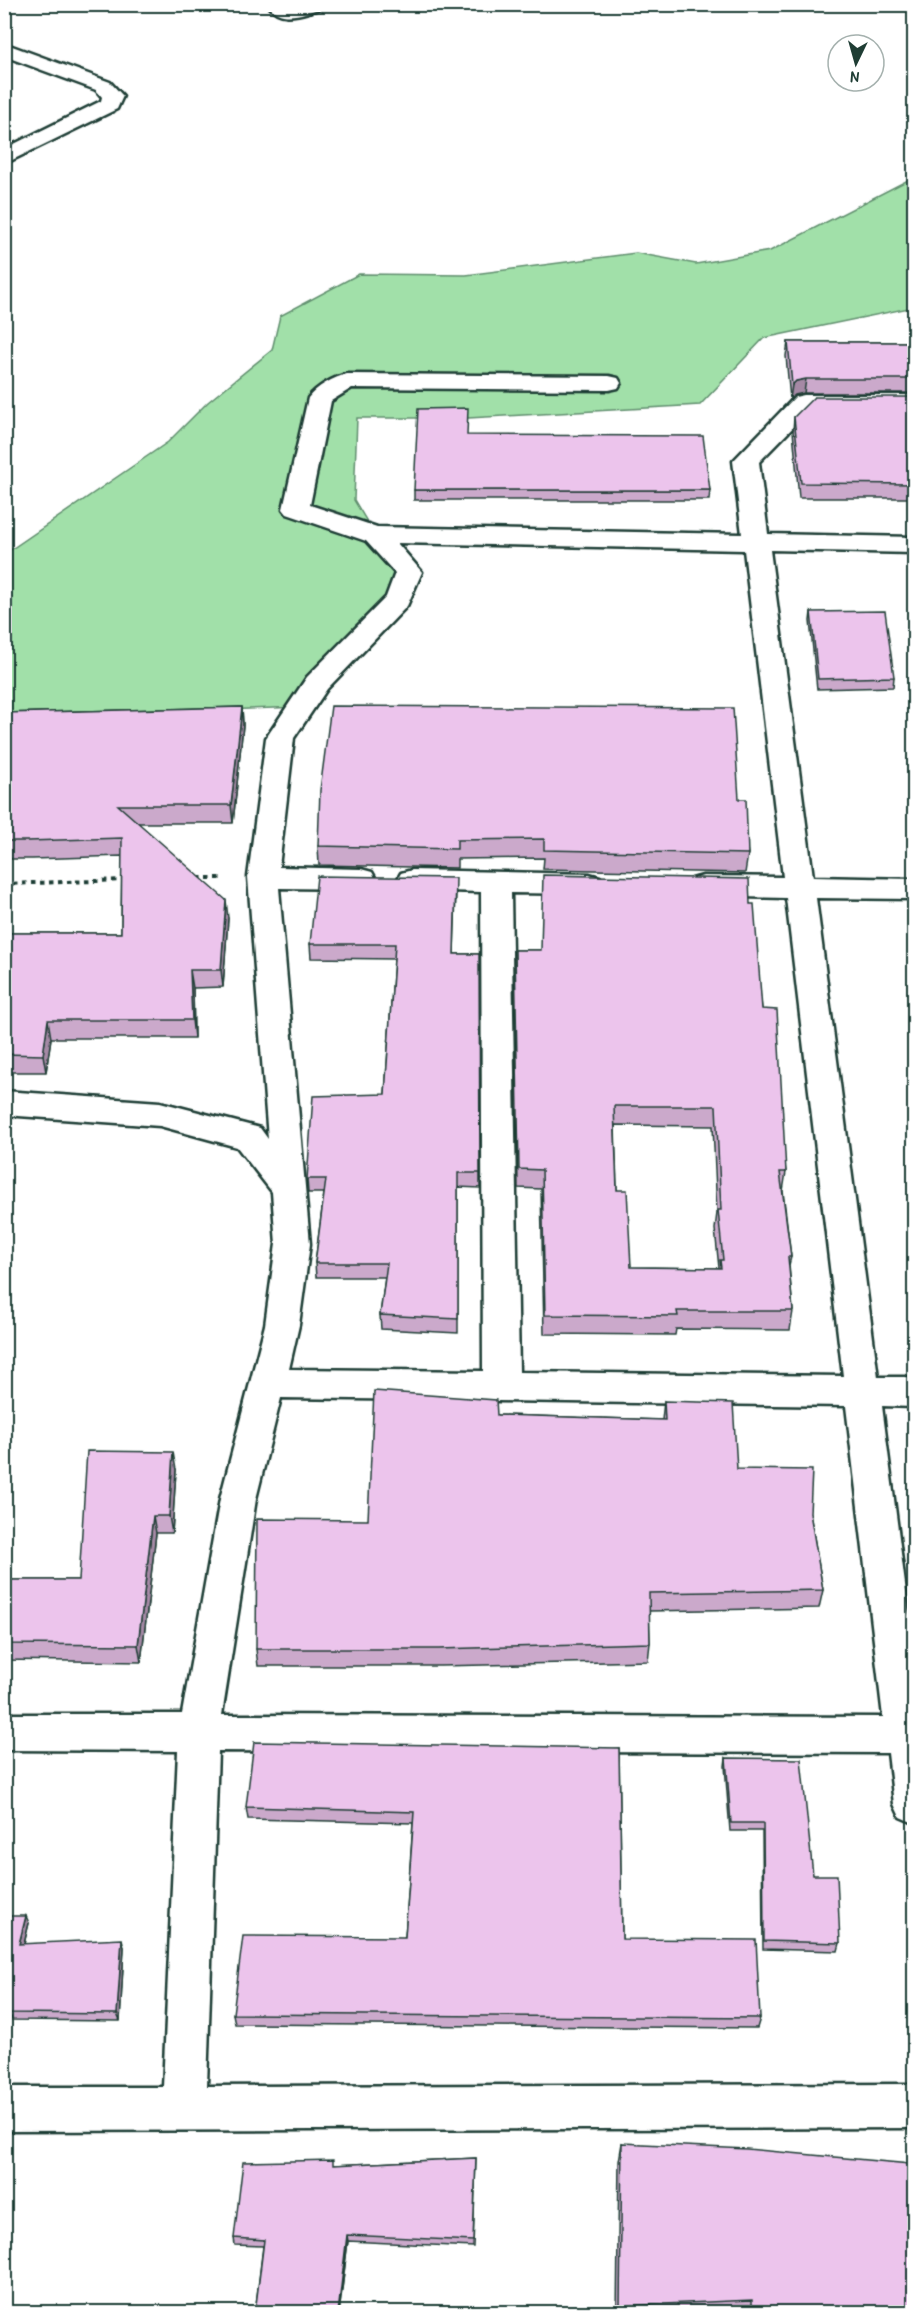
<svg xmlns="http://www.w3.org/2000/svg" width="919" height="2317" font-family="'Patrick Hand',sans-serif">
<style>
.green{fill:#a1e0a9;stroke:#608e6e;stroke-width:1.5}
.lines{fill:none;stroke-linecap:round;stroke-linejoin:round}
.minor-casing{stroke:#1f3d34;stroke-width:5}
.path{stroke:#1f3d34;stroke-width:4;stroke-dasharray:4.5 4.5;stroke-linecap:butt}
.minor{fill:#fff;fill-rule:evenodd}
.wall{fill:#cba9cb;stroke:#1f3d34;stroke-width:1.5;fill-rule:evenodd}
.shaded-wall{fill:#a589a5;stroke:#1f3d34;stroke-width:1.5}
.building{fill:#ecc4ec;stroke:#1f3d34;stroke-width:1.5;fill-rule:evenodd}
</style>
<rect width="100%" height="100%" fill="#fff"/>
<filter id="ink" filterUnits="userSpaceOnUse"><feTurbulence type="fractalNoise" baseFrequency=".0167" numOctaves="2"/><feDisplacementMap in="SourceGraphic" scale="12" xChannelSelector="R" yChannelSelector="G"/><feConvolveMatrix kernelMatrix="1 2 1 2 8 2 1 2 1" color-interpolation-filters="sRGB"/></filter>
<g filter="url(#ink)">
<path class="green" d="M914,177V307L764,338L700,405L468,418H357L354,500L375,535L409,572L301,707L5,718L4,567L9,551L168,442L208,402L272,350L280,316L359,274L466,275L636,253L696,264L770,251Z"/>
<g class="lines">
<g class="minor-casing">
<g id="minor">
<path d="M267,4H326L323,8C302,13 282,24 267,4Z"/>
<path d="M4,43L110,82L123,96L117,109L4,164V149L101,101L102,97L96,90L4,56Z"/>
<path d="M347,374L609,376L618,378L621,383L618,388L609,390L352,388L331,401L310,505L377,527L742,534L733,461L795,397L804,395H914V409H811L759,462L768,534L914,537V553L770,550L813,877L914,879V899L816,898L878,1377H914V1407L882,1406L914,1654V1823L900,1817L894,1804L888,1753L218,1751L207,2086L914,2084V2128L4,2131V2087H163L178,1751L4,1750V1714H182L220,1499L265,1325L276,1244L272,1192L237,1147L160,1126L4,1115V1091L160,1102L260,1128L268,1139L248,877L266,738L307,677L386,597L395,573L366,541L287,514L283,509L308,398C316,387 334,377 347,374ZM397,543L744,550L783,877L703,876L692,879L688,886L692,893L703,896L786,898L843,1376L519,1372L511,893L589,894L600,891L604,884L600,877L589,874L412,870L401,873L397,880L401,887L412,890L481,892L483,1371L289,1369L299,1325L310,1244L279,888L361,889L372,886L376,879L372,872L361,869L279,867L294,738L327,689L407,606L422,572ZM281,1398L846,1406L883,1717L222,1715L256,1499Z"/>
</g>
</g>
<g class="path">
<path d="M198,878H221"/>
<path d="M4,884L125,880"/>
</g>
<use href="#minor" class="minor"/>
</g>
<g class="wall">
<path d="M788,342H915V393H804L795,395L790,399L786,356Z"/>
<path d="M915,397V498H799L793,431L794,417Z"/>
<path d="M414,490H710L709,500H414Z"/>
<path d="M811,612L894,677L893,687L817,689L810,621Z"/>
<path d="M242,707L243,725L233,823H138L228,918L223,987L193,988L194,1038H51L46,1072H4V933H121L122,856L32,859H4V713Z"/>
<path d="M739,799L748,854L745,873L543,869L544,858L457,859V868L319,865L318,846Z"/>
<path d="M456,893L454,954H479L480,1188L458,1187V1333L381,1329L380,1315L385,1277H316L315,1263L324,1193H308L307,1179L385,1094L394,959L311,958L310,944Z"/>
<path d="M750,904L762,1009L786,1172L783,1191L791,1257L789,1265L793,1311L790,1330L676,1329L675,1335L544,1334L541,1189L518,1188L515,950H541ZM615,1125L713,1126L717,1213L715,1229L719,1268L631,1267L617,1190Z"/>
<path d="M664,1401L737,1469L810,1513L823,1590L819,1608L649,1611L650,1643L648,1661L440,1666H258L256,1649L368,1520L497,1415L662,1420Z"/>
<path d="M176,1470L172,1533H156L141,1662L4,1660V1580H79Z"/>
<path d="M619,1748L622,1939L760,2018L757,2028L235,2024L233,2014L405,1937L413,1823L248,1819L246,1807Z"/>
<path d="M726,1758L813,1875L840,1943L838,1951L763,1949L762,1831H730L725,1766Z"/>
<path d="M4,1916L29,1923L24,1944L124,1947L120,2021L12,2020L11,2017H4Z"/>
<path d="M622,2143L915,2313H617L619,2161Z"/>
<path d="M476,2158L473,2247L348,2241L339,2313H255L263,2246L235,2245L234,2238L334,2165Z"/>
</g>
<g class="shaded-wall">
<path d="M806,379L804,393L795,395L790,399L792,385L796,381Z"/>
<path d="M242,707L243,725L233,823L231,805Z"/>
<path d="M226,900L228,918L223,987L221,970Z"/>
<path d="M190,970L193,988L194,1038L192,1020Z"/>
<path d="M48,1020L51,1038L46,1072L43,1055Z"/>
<path d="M173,1452L176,1470L172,1533L169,1516Z"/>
<path d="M153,1516L156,1533L141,1662L138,1645Z"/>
<path d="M26,1916L29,1923L22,1952L19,1944Z"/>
<path d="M122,1939L124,1947L120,2021L117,2014Z"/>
<path d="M347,2235L348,2241L339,2313H338Z"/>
</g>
<g class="building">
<path d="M788,342H915V379H806L796,381L792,385Z"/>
<path d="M814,397H915V484L801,483L794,417Z"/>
<path d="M468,408L467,435L703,436L710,490H414L418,409Z"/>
<path d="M885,611L894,677L818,679L811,612Z"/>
<path d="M331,706L733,708L739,799H746L748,854L544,850V839L457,840V849L318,846L320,790Z"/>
<path d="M242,707L231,805H118L226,900L221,970H190L192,1020H48L43,1055L4,1054V933H121L122,838L28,841H4V713Z"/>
<path d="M543,875L749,879L750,904H754L762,1009L777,1010L786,1172H780L791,1257H788L793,1311H677L678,1316L545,1315L542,1170L519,1169L515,950H541ZM614,1106H716L721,1210H718L723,1260H720L721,1268L631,1267L627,1190H617Z"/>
<path d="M317,876L456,878L454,954H479L480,1173H458V1319L380,1315L387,1263H315L326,1179H307L313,1096L385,1094L395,944H310Z"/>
<path d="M374,1391L496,1400L497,1415L665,1420L664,1401L733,1403L737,1469L812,1470L810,1513L823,1590L649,1593L650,1643L439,1649H256L257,1519L368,1520Z"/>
<path d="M87,1451L173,1452L169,1516H153L138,1645L4,1644V1580H79Z"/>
<path d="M254,1742L619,1748L622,1939L756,1940L760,2018L233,2014L243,1936L405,1937L414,1812L246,1807Z"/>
<path d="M726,1758L801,1759L813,1875H837L840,1943L764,1941L763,1823H731Z"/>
<path d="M4,1916H26L19,1944L122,1939L117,2014L9,2013V2010H4Z"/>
<path d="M622,2143L747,2149L910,2164L915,2230V2313H752V2300L620,2306Z"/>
<path d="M476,2158L473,2241L347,2235L338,2313H255L264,2240L234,2238L243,2162L333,2160V2165Z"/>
</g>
</g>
<rect width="919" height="2317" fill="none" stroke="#fff" stroke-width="24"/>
<rect x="12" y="12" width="895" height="2293" fill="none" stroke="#1f3d34" stroke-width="2" filter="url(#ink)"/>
<g transform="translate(856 63) rotate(185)"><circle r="28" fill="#ffffff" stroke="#a5b1ae" stroke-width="1.5"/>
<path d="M0-4.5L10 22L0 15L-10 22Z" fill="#1f3d34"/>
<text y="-9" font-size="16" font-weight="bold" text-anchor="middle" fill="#1f3d34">N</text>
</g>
</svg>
